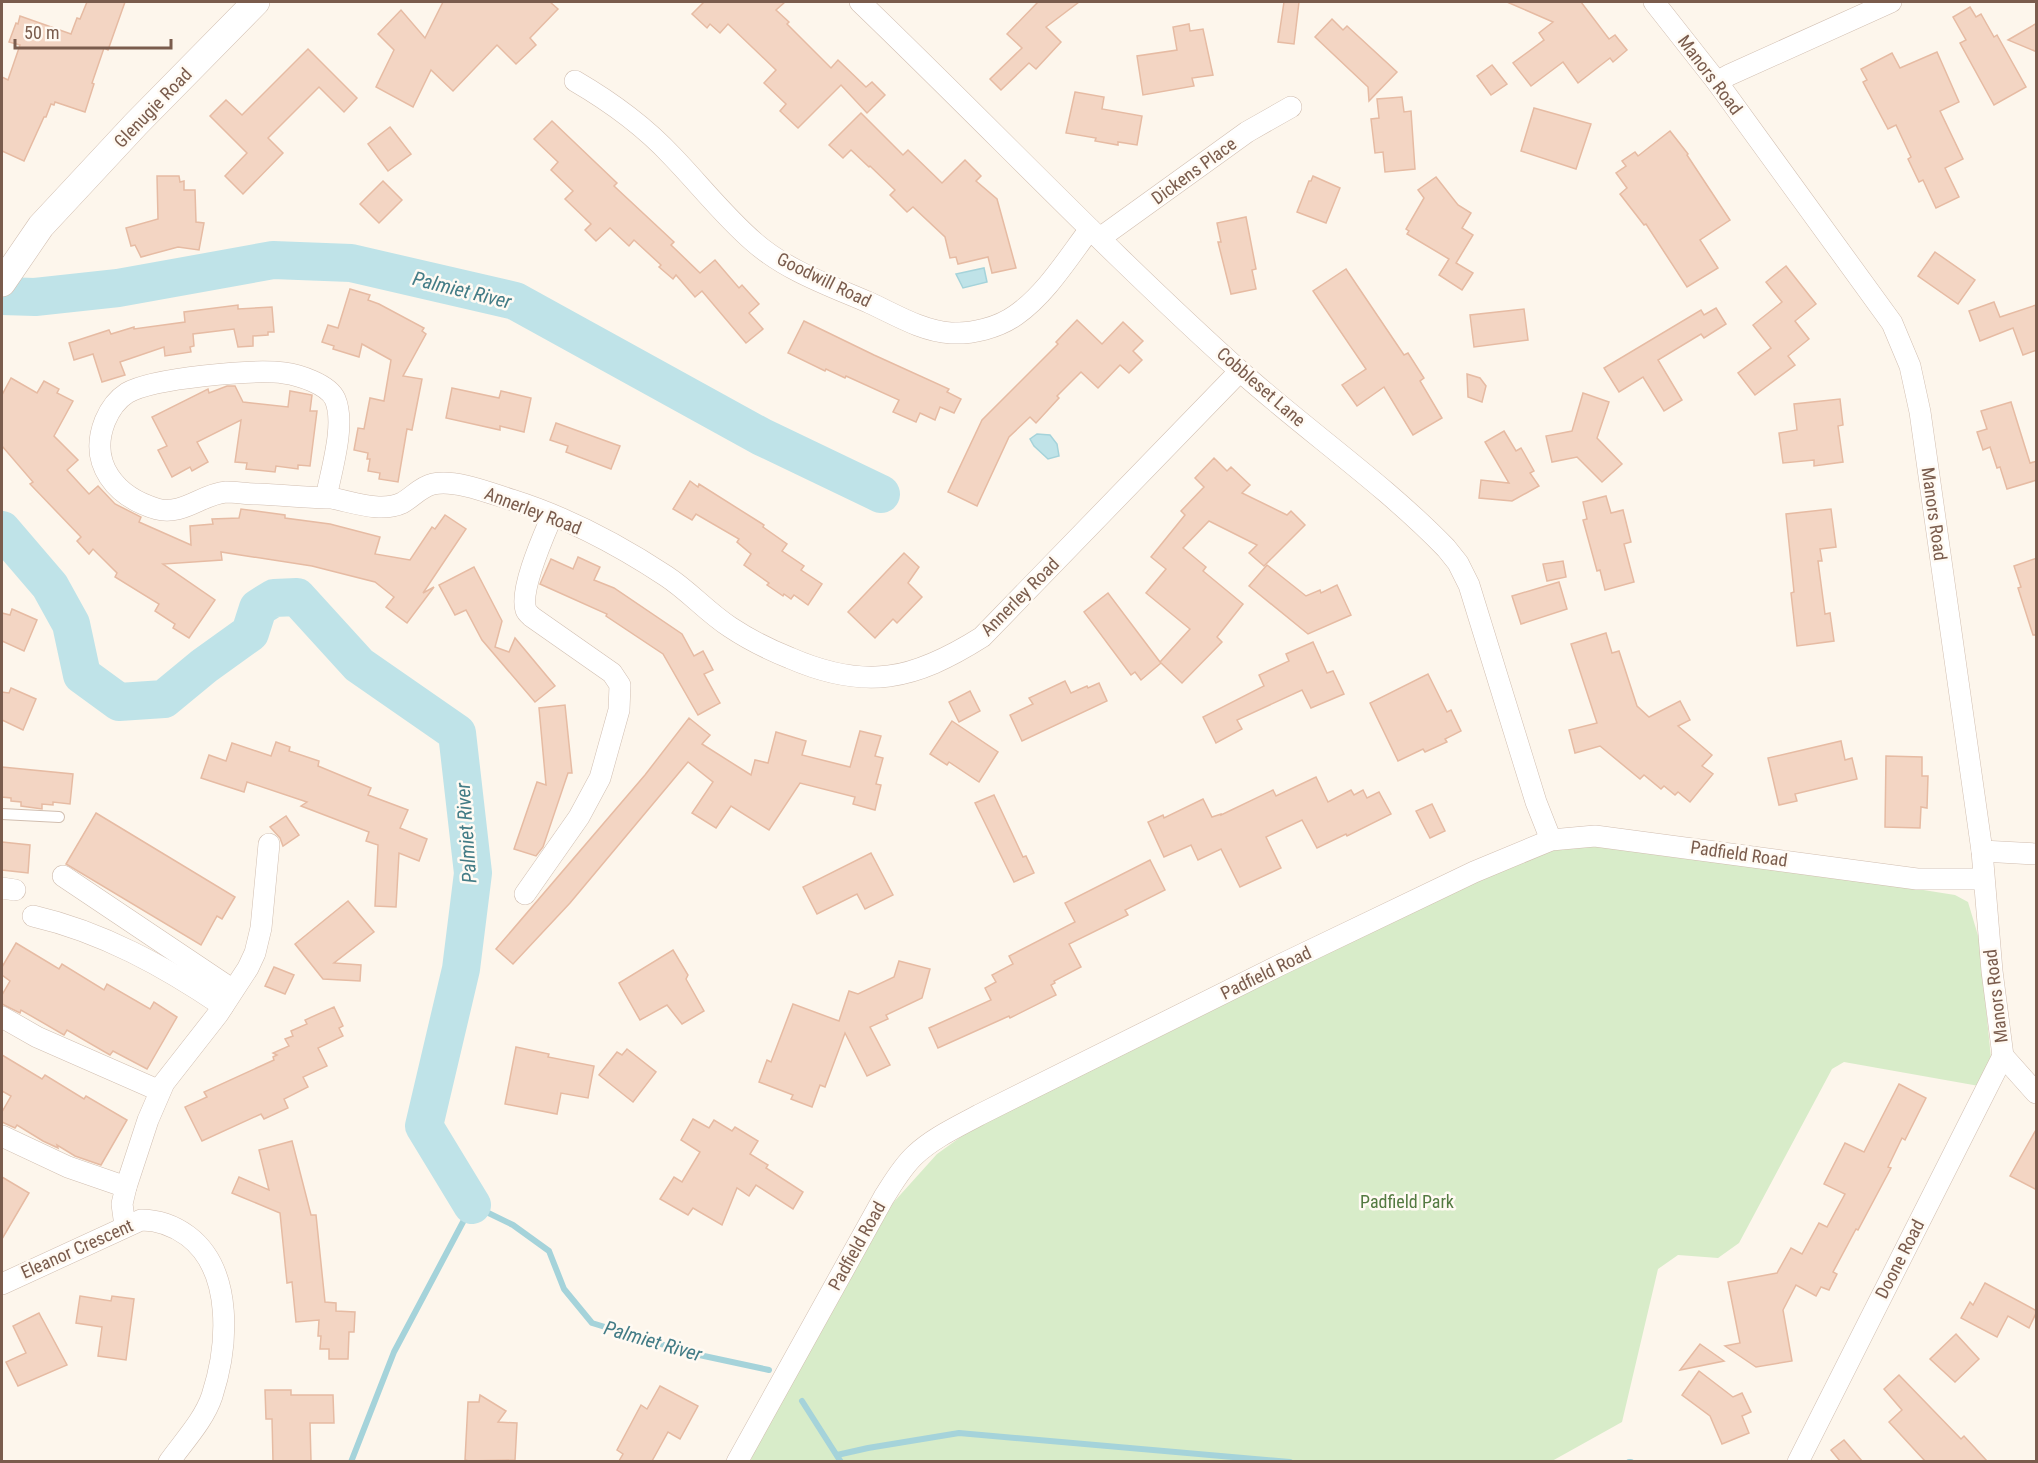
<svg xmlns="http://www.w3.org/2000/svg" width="2038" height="1463" font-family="'Roboto Condensed',sans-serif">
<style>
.green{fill:#d8ecc9}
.water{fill:#bfe3e8;stroke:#a5d3da;stroke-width:1.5}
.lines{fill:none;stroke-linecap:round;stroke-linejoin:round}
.stream{stroke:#a5d3da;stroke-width:6}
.river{stroke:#bfe3e8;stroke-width:38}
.building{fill:#f3d5c3;stroke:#e6bba3;stroke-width:1.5}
.service-casing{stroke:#d1beb0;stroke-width:12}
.minor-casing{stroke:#d1beb0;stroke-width:22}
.tertiary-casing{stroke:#d1beb0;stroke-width:28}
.service{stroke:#fff;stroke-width:10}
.minor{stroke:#fff;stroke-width:21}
.tertiary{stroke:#fff;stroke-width:27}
.labels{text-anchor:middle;stroke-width:5;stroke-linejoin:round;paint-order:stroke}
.street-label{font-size:18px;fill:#7a5c4d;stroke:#fffaf3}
.park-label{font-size:18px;fill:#537a41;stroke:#fffaf3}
.water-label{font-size:20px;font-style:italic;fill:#437c86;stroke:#fffaf3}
</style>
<rect width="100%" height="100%" fill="#fdf6ec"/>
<path class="green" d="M1595,838L1955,895L1968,902L1979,939L1991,1058L1979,1086L1844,1062L1832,1069L1739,1243L1718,1258L1678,1255L1658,1269L1622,1422L1552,1461L754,1462L751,1460L761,1429L892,1204L937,1154L983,1121L1508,863Z"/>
<g class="water">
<path d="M984,268L987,282L963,288L956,274Z"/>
<path d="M1037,434L1050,435L1057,444L1059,456L1048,459L1034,446L1030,439Z"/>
</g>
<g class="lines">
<g class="stream">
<path d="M802,1401L841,1462"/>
<path d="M837,1455L868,1448L959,1433L1290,1462"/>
<path d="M351,1462L394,1352L472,1205L513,1225L549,1251L564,1289L592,1323L690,1353L769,1370"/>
<path d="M1629,1462H1631"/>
</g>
<g class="river">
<path d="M2,296L35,297L118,288L273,260L351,263L515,301L762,437L881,494"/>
<path d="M2,530L50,586L71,624L82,675L119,702L164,699L204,666L250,633L258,608L274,598L297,597L359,665L457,733L473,873L461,969L424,1126L472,1205"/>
</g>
</g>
<g class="building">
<path d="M87,2H125L108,50L104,48L92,83L94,84L85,112L55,102L54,105L51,104L46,117H44L24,161L2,151V77L8,80L20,45L9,42L16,23L18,24L20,16L71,34L77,18L80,19Z"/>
<path d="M443,2H550L558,9L530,38L536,45L516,64L497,45L453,91L431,70L413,107L376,87L394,50L378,34L401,10L425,38Z"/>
<path d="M704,2H785L776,10L789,22L787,24L831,68L838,60L866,87L872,82L885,95L867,113L841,85L798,128L780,111L786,104L764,83L776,70L728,24L720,33L710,24L707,28L692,14Z"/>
<path d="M1038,2H1079L1046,27L1061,42L1036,69L1029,63L1001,90L990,79L1022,48L1007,34Z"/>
<path d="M1284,2H1299L1294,44L1278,42Z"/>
<path d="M1507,2H1581L1609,39L1615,35L1627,50L1613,62L1610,58L1578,83L1563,62L1531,86L1513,63L1544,40L1539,33L1553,22Z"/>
<path d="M1970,7L1976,17L1981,14L1994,37L1997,35L2026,87L1994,105L1960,43L1966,40L1953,17Z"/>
<path d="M1332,19L1343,30L1347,26L1397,72L1369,101L1368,87L1315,37Z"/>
<path d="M2037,23V52L2008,40Z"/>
<path d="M1189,24L1190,31L1203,29L1213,75L1192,78L1194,86L1143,95L1137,56L1177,50L1173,27Z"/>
<path d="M308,49L357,98L344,112L319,87L268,138L283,153L243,194L225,176L247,153L210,116L226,100L242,115Z"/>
<path d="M1937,52L1959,102L1940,111L1963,159L1945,168L1959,197L1936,208L1923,180L1919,182L1908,159L1911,157L1896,125L1888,129L1863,82L1867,80L1861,69L1892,53L1900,68Z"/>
<path d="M1492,65L1507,84L1491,95L1477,76Z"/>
<path d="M1075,92L1104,97L1102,109L1142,116L1137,145L1118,142V145L1095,141L1096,138L1066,133Z"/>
<path d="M1402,97L1404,112L1411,111L1415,169L1385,172L1383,152L1375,153L1371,119L1379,118L1377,99Z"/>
<path d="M1534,108L1591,124L1576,169L1521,151Z"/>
<path d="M861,113L903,155L908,150L942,183L965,160L981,176L976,181L997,199L1016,268L992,273L988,257L958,264L956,257L950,258L945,237L913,207L907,212L890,195L895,190L870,166L869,167L851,150L843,158L829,145Z"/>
<path d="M552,121L617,183L614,186L674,242L671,245L700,273L715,260L739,288L742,285L759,304L749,313L763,329L746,343L702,291L695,297L676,275L673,279L659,267L661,265L634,240L629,246L610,228L596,241L585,230L591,224L565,199L573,191L551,170L558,162L534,139Z"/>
<path d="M390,127L411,154L388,171L368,144Z"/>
<path d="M1670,131L1688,154L1687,155L1730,220L1700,240L1718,268L1687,287L1646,224L1644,225L1620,194L1627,188L1616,173L1626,166L1622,161L1635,152L1638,156Z"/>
<path d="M157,176H179L180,182L184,181V190H195L196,222L204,223L199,250L178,247L141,257L135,245L131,246L126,228L158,219Z"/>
<path d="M1313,176L1340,188L1326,223L1297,212L1309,181H1311Z"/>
<path d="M1436,177L1458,205L1471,213L1462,228L1473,235L1456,263L1473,273L1462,290L1439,275L1449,259L1407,234L1409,231L1406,229L1424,198L1418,190Z"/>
<path d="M383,181L402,200L379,223L360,204Z"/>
<path d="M1246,217L1256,269L1252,270L1256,289L1231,294L1218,242H1221L1217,223Z"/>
<path d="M1935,252L1975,280L1958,304L1918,276Z"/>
<path d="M1786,266L1816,304L1795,321L1809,339L1788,356L1795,365L1755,395L1738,373L1771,348L1753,325L1782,302L1766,282Z"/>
<path d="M1346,269L1404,355L1408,353L1424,378L1420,381L1442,418L1413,435L1384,387L1357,406L1342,385L1366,369L1313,291Z"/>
<path d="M350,289L370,295L368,300L379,304L424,328L422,331L426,334L403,376L422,379L412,430L407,429L398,482L379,479L380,473L368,471L370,459H367L368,453L354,450L358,428L364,429L370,398L384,401L391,360L362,344L359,357L333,349L334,346L322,342L328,325L338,328Z"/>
<path d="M1994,302L2000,317L2036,305L2037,350L2023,355L2013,328L1980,341L1969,311Z"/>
<path d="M238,305V309L272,307L274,332H268V335L253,336V346L238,347L234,329L193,334L194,346L190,347L191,352L165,356L164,347L120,362L125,375L102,382L93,354L74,360L69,343L109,330L111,334L134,327V329L185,322L184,312Z"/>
<path d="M1716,308L1726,324L1704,338L1701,334L1658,360L1682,400L1664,411L1643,377L1619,392L1604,368L1701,310L1704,315Z"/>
<path d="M1524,309L1528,340L1474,347L1470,315Z"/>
<path d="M1077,320L1102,344L1123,322L1143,341L1133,351L1142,360L1129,373L1120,365L1098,388L1081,372L1057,396L1059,398L1036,423L1030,417L1009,437L977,506L948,492L982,420L1058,344L1056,342Z"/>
<path d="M804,321L874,355L949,389L947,392L961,399L954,413L940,407L935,420L920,413L916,422L893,412L899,400L846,376L845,378L826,369L825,371L788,353Z"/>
<path d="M1467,374L1480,378L1486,386L1482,402L1468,397Z"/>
<path d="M11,378L37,393L44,381L59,389L57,393L73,401L54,436L78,460L67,470L89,494L98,486L115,504L141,517L139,522L191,545L190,526L213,524L212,519L239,518L241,509L285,515V518L330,524L380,537L375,554L410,560L432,527L435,529L445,515L466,529L423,593L434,587L407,623L386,607L394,597L375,582L312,566L221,552L222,560L163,564L215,600L189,638L173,628L175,624L155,611L159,604L115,577L117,573L93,549L89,554L77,541L81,537L30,484L33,482L2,446V395Z"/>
<path d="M227,386H235L243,402L288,407L290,391L312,395L310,411H317L310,466L298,465V469L276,466L275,472L246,469L247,463L235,462L241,420L197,442L208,462L192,471L190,467L172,477L158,450L167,446L152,417L208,389L209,393Z"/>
<path d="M452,388L499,398L501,391L531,398L524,432L500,426V430L446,418Z"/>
<path d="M1583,393L1609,402L1597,438L1622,464L1602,482L1577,457L1552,462L1546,436L1572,431Z"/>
<path d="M1840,399L1843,425L1838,426L1843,462L1814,466V460L1783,463L1779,433L1797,430L1794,404Z"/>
<path d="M2011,402L2030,463L2037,461V480L2007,489L2000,467L1997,468L1990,447L1983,450L1977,432L1987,429L1981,411Z"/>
<path d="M556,423L620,446L611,469L566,452L568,446L550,440Z"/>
<path d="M1504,431L1516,451L1521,448L1534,471L1530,473L1539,486L1512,501L1479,498L1481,480L1509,483L1485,442Z"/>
<path d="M1214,458L1227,471L1231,467L1250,485L1242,493L1287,515L1291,511L1305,525L1264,566L1249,553L1257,545L1209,521L1183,548L1206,567L1203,571L1243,604L1217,637L1222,642L1182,683L1161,663L1141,680L1135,672L1131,675L1084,612L1108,593L1160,662L1190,629L1146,593L1166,569L1151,557L1185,515L1181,511L1204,487L1195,478Z"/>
<path d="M690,481L698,487L699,484L764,525L763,527L787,544L782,551L804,566L801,570L822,584L808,605L794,595L791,599L784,594L783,596L767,585L769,583L744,565L751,554L737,542L739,539L696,514L692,520L673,509Z"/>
<path d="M1606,496L1611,513L1623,510L1631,542L1624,544L1634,582L1605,590L1600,570L1597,571L1583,520L1587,519L1583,502Z"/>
<path d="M1831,509L1836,547L1820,549L1822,561H1818L1825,614L1830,613L1834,641L1797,646L1791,593L1794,592L1786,514Z"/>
<path d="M904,553L919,567L908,583L922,597L897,623L893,619L875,638L848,612Z"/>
<path d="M578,557L600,567L594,580L614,588L682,634L694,656L703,651L713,670L704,674L720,703L698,715L663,654L606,616L607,614L540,584L551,559L573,569Z"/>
<path d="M2037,558V635H2033L2018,588L2021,587L2014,566Z"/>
<path d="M1563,561L1566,577L1547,581L1543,564Z"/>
<path d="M1267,565L1306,596L1320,590L1321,593L1337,585L1351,615L1308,634L1249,586Z"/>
<path d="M474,567L502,621L495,647L509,652L515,638L555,686L535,702L482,640L466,610L455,615L439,585Z"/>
<path d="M1559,582L1567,609L1521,624L1512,596Z"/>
<path d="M12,609L37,620L24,651L2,641V613L10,615Z"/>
<path d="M1606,633L1612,653L1619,651L1637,706L1649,717L1680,701L1690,720L1678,726L1712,755L1702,766L1713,774L1690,802L1678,792L1675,795L1664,786L1661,789L1644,775L1640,779L1600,746L1575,753L1569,730L1597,723L1571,644Z"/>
<path d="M1313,642L1327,673L1333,671L1344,694L1311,708L1302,690L1237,720L1242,729L1216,743L1203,717L1264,686L1259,675L1289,661L1286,654Z"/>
<path d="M1428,674L1447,712L1451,710L1461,731L1445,739L1447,742L1425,752L1423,749L1398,761L1370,703Z"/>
<path d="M1065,681L1071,693L1087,686L1088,688L1099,683L1107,701L1022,741L1010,715L1033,704L1029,698Z"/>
<path d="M11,688L36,699L23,730L2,720V692L9,693Z"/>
<path d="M970,691L980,711L959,722L949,702Z"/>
<path d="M565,705L572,773H568L543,847L536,856L514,849L537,782L546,785L539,708Z"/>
<path d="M689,718L710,735L702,744L751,775L755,760L768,763L776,732L806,741L802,755L850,767L860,731L881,736L875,756L883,758L876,784L881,785L875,810L853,804L855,797L800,783L769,830L731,806L716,828L692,813L713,782L688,762L570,903L513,964L496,949L645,775Z"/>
<path d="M952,721L998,752L979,782L949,762L947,765L930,754Z"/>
<path d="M1841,741L1845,760L1852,758L1857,779L1795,794L1797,801L1779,805L1768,758Z"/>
<path d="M276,742L290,747L289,751L319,761L318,766L371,788L368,795L408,810L400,828L427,839L419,861L399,853L396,907L375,906L378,845L366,841L369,832L301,806L307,802L247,782L244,792L201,778L209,755L226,761L232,743L271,756Z"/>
<path d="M1886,756L1922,757V776H1928L1927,808L1921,807L1920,828L1885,827Z"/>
<path d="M2,767L73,774L70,804L53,802V805L42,804V809L21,806V802L11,801V798L2,797Z"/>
<path d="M1316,777L1328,802L1351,790L1354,795L1363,790L1367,798L1379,792L1391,814L1347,836L1346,834L1317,848L1302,820L1266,837L1281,868L1240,887L1221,849L1198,860L1191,845L1164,857L1148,822L1163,815L1164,818L1203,799L1212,817L1221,814V815L1273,790L1276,796Z"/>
<path d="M994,795L1023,857L1026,856L1034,873L1014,882L975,803Z"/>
<path d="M1432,804L1445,831L1430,838L1416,811Z"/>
<path d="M96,813L235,897L222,919L217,916L201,945L66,864Z"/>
<path d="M286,816L299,835L283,846L280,838L270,827Z"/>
<path d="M2,842L30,845L28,873L2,870Z"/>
<path d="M871,853L893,895L865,909L857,894L817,914L803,887Z"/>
<path d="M1150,860L1165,890L1125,910L1128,915L1069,944L1081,967L1054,981L1055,983L1051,985L1056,995L1010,1018L1009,1016L938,1048L929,1028L991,1000L985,988L996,982L992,975L1013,964L1009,956L1075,922L1065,903Z"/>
<path d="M348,901L374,932L334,963L361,965L360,981L323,979L295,944Z"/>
<path d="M16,943L59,969L62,964L104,990L107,984L150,1009L154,1002L177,1017L147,1069L113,1051L110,1055L67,1030L64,1035L21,1010L20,1013L2,1004V995L10,981L2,975V967Z"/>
<path d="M673,950L688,975L686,979L704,1011L682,1024L667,1005L640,1020L619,983Z"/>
<path d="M899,961L930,969L922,998L886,1015L888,1019L870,1027L890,1065L867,1076L845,1033L825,1087L820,1085L812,1107L791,1099L793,1095L759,1082L767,1060L771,1062L793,1004L839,1021L849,991L858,994L894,977Z"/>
<path d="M274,967L294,975L285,994L265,986Z"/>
<path d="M334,1007L343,1026L339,1028L343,1036L318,1048L327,1066L303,1077L308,1087L284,1099L288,1108L264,1119L261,1114L202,1141L185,1107L207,1097L204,1092L274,1060L273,1057L277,1055L273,1053L289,1046L285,1039L293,1036L291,1031L307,1024L305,1020Z"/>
<path d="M516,1047L549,1054L548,1057L594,1066L588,1098L561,1093L557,1114L505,1104Z"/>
<path d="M627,1049L656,1072L633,1102L599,1075L617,1052L622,1055Z"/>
<path d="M2,1055L42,1079L45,1075L84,1099L86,1096L127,1120L101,1165L75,1156L57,1145L58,1148L43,1141L17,1125L15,1128L2,1122V1112L11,1096L2,1091Z"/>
<path d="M1899,1084L1926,1098L1905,1140L1902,1138L1888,1167L1891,1168L1858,1230L1856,1229L1833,1272L1837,1274L1829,1290L1821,1287L1816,1296L1796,1285L1783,1310L1792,1361L1756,1367L1725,1346L1740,1343L1728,1282L1777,1273L1791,1248L1802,1254L1819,1223L1827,1227L1845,1194L1824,1184L1845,1143L1864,1152Z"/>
<path d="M693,1119L709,1128L714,1120L732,1131L735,1127L758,1141L750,1154L768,1165L766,1168L803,1192L793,1209L756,1185L749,1196L737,1188L722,1225L693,1208L688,1215L660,1199L674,1177L682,1182L700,1152L681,1140Z"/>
<path d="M2037,1128V1190L2010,1176Z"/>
<path d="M292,1141L311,1215H316L325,1302L336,1303V1311L355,1312L354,1332H349L348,1359H329V1349H320L321,1336H318L319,1320L296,1322L292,1282L287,1283L280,1213L232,1193L239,1177L269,1190L259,1150Z"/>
<path d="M2,1177L29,1193L2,1239Z"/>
<path d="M1985,1283L2037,1311L2029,1328L2008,1316L1997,1337L1961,1318L1970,1302L1973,1305Z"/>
<path d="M80,1296L111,1301L112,1296L134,1299L126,1360L98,1356L102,1327L76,1323Z"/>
<path d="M39,1313L67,1365L18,1386L6,1362L26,1353L13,1326Z"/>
<path d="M1956,1334L1979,1359L1955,1382L1930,1359Z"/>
<path d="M1700,1344L1724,1361L1680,1370Z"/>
<path d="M1699,1371L1733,1397L1742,1393L1751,1412L1742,1416L1749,1433L1722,1444L1710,1416L1682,1395Z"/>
<path d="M1899,1375L1961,1439L1964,1436L1987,1461H1925L1889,1422L1902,1410L1884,1389Z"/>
<path d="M660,1386L698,1406L680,1439L668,1432L652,1461H619L623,1454L617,1450L641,1405L647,1409Z"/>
<path d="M265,1390H291V1395H333L334,1423H310L311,1461H273L272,1419H266Z"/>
<path d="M480,1395L506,1411L498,1422L517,1423L515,1460L469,1461L465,1460L468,1402H479Z"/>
<path d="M1844,1440L1862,1461H1840L1831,1450Z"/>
</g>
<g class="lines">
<g class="service-casing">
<path id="service" d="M2,814L59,817"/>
</g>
<g class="minor-casing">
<g id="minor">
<path d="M860,2C987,124 1109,253 1240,371C1307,431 1383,483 1446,548L1458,563L1469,585L1536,802L1551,840"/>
<path d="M1654,2L1717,82L1892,323L1910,366L1920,412L1982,851L1992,971L2003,1056L2036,1093"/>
<path d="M575,81C611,102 644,126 672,156C700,185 724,216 754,242C787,271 831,286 870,303C896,315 922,331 951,333C972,334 998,328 1016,315C1046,294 1068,258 1090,229"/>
<path d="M1717,82L1729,75L1891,2"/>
<path d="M1100,238L1247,132L1291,107"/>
<path d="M326,498C331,471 346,424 335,399C328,384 299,375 284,373C253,369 153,378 127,393C116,400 110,409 105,421C88,464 116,497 157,509C182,516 202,494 226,492C236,492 247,494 258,494C280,495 303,497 326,498H331C353,502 381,513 402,503C413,497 420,487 433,484C455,479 490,493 512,500C566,517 619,545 666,576C689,591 707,612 730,627C748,639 770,650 790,658C866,691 914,680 982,637L1240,371"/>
<path d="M1982,851L2036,854"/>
<path d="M63,876L233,990"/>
<path d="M2,888L15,890"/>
<path d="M525,894L579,817L600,778L619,710L620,685L612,673L532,617C530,615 527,613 526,610C519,590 544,535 552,516"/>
<path d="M33,916C102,932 164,966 223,1006"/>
<path d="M2,1017L37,1037L160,1091"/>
<path d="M2,1136L68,1167L126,1187"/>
<path d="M125,1226L122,1204L126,1187L148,1120L164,1083L218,1014L248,968L255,953L261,928L269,844"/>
<path d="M2,1284L141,1220C159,1220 173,1225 188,1236C234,1271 228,1347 212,1396C204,1420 184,1441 169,1462"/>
<path d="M737,1462L884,1197C893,1183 902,1167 915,1155C933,1138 957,1127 979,1115L1280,965L1474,872L1551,840L1595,836L1917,879H1983"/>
<path d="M1798,1462L2003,1056"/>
</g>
</g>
<g class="tertiary-casing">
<path id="tertiary" d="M2,283L41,226L136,124L256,2"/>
</g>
<use href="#service" class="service"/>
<use href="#minor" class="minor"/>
<use href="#tertiary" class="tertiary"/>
</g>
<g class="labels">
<g class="street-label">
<text transform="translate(1710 75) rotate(53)" y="6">Manors Road</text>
<text transform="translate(153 108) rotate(-46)" y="6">Glenugie Road</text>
<text transform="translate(1194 171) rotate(-36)" y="6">Dickens Place</text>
<text transform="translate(824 280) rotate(26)" y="6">Goodwill Road</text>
<text transform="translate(1261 387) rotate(41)" y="6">Cobbleset Lane</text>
<text transform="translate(533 511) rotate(21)" y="6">Annerley Road</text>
<text transform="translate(1934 514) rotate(82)" y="6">Manors Road</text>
<text transform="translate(1020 597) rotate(-45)" y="6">Annerley Road</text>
<text transform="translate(1739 854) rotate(8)" y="6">Padfield Road</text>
<text transform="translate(1266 973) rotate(-26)" y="6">Padfield Road</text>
<text transform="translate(1996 996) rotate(-97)" y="6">Manors Road</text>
<text transform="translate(857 1246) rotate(-61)" y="6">Padfield Road</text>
<text transform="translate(77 1249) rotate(-24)" y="6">Eleanor Crescent</text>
<text transform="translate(1900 1259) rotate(-63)" y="6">Doone Road</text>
</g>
<g class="park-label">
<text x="1407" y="1208">Padfield Park</text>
</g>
<g class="water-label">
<text transform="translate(462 290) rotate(14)" y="7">Palmiet River</text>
<text transform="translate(466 833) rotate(-94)" y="7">Palmiet River</text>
<text transform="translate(653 1341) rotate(16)" y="7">Palmiet River</text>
</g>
</g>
<rect width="2038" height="1463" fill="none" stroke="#7a5c4d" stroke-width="6"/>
<path d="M15 39v9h156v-9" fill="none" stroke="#7a5c4d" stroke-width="3"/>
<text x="24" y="39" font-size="18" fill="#7a5c4d" stroke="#fffaf3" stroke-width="4.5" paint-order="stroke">50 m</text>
</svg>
